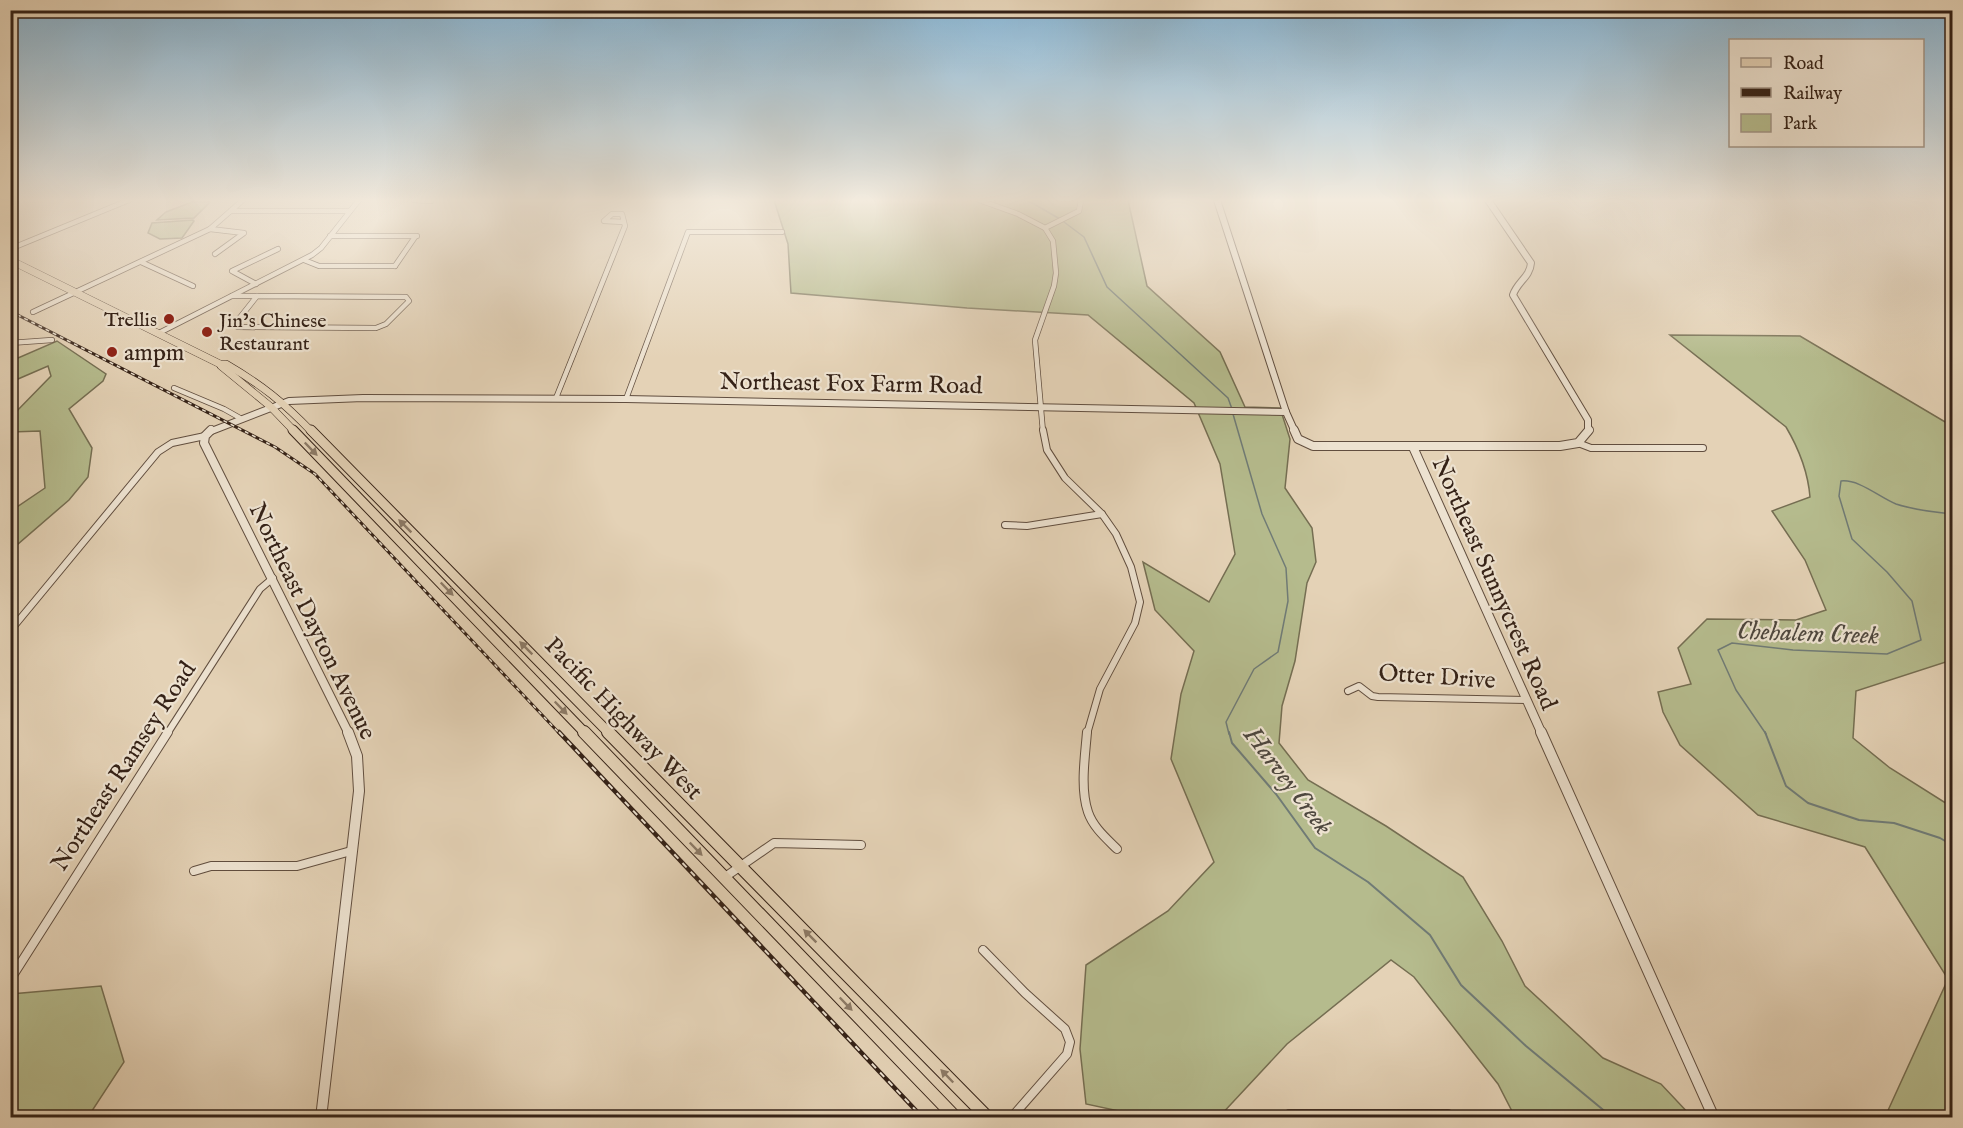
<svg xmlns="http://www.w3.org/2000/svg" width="1963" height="1128" font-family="'IM FELL English',serif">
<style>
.green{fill:#b5bb8d;stroke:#756e52;stroke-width:1.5}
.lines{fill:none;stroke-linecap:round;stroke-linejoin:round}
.stream-far1{stroke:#707b76;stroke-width:1.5}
.stream{stroke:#707b76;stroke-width:2}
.minor-far2-casing{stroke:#614e3f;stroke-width:6}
.minor-far1-casing{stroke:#614e3f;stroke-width:8}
.minor-casing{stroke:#614e3f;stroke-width:10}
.tertiary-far2-casing{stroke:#614e3f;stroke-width:8}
.tertiary-far1-casing{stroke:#614e3f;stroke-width:10}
.tertiary-casing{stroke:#614e3f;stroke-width:12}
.primary-far2-casing{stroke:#352217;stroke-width:8}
.primary-far1-casing{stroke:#352217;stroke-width:11}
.primary-casing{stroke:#352217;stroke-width:14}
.minor-far2{stroke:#ede2d0;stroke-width:4.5}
.minor-far1{stroke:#ede2d0;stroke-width:6}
.minor{stroke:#ede2d0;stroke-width:8}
.tertiary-far2{stroke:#ede2d0;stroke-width:6}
.tertiary-far1{stroke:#ede2d0;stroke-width:8}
.tertiary{stroke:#ede2d0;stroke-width:10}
.primary-far2{stroke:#e4d2b6;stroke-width:7}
.primary-far1{stroke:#e4d2b6;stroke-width:9}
.primary{stroke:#e4d2b6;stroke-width:12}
.rail-far1-casing{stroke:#352217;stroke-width:3}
.rail-casing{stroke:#352217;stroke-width:4.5}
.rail-far1{stroke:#ede2d0;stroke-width:1.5;stroke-dasharray:4;stroke-linecap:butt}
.rail{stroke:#ede2d0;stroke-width:2;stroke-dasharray:6;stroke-linecap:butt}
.oneway{fill:#8c7a66}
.poi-dot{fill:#8f2418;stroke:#ede2d0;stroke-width:2}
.labels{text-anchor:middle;stroke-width:4.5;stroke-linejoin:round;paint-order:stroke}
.far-poi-label{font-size:20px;fill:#352217;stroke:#ede2d0;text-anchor:end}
.poi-label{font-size:24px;fill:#352217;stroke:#ede2d0;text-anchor:start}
.street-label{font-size:24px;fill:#352217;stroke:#ede2d0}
.water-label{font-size:26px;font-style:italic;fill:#4e473e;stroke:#ede2d0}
</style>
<rect width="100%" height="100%" fill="#e4d2b6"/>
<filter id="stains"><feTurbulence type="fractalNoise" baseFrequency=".00333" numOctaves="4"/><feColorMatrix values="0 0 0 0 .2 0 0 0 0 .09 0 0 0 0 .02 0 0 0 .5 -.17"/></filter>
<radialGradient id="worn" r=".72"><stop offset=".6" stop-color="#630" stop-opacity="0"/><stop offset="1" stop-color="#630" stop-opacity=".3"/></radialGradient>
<g class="green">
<path d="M774,200H1128L1147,286L1220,352L1245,407L1280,408L1290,439L1285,488L1312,528L1316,562L1307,583L1295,661L1282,706L1279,743L1308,780L1386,826L1463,877L1502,941L1525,986L1603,1058L1661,1084L1692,1117H1515L1498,1084L1414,977L1391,960L1287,1044L1219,1117L1142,1116L1086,1104L1080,1049L1086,965L1168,911L1214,862L1171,759L1181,694L1194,651L1155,610L1143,562L1209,602L1235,554L1220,464L1194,403L1088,315L967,308L791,293L788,244Z"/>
<path d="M192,202H210L194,218L157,220L166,212Z"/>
<path d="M193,220L194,221L182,238L160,239L148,233L152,223Z"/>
<path d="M1670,335L1800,336L1952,426V660L1856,691L1853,738L1890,768L1952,807V1117H1885L1948,979L1865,847L1758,815L1680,745L1663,712L1658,692L1691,684L1678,648L1707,619L1796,620L1826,610L1805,560L1772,511L1810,497C1808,472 1799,449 1786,427Z"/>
<path d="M57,341L106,374L103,381L69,409L92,448L88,477L69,500L11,550V511L45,488L40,431L11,432V417L51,376L48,366L11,382V361Z"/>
<path d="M101,986L124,1062L88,1117H11V994Z"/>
</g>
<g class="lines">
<g class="stream-far1">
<path d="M1027,200L1060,219"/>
<path d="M1064,222L1084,237L1107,287L1228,398L1232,409"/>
<path d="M1229,734L1226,722L1254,669L1278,652L1288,601L1286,568L1262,514L1233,414"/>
<path d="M1766,734L1736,690L1718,650L1732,643L1793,650L1887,654L1921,640L1912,601L1887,572L1852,539L1839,496L1841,481C1859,479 1879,497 1896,504C1914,510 1933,512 1952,514"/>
</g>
<g class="stream">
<path d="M1229,732L1232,743L1276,794L1315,848L1368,882L1430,935L1461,985L1526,1046L1613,1118"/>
<path d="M1765,732L1786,786L1808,803L1859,820L1894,823L1940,838L1952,845"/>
</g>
<g class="minor-far2-casing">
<g id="minor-far2">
<path d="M414,200L431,201"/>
<path d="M979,200L1018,214L1045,228"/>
<path d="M231,211H350"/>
<path d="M210,229L244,233L215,254"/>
<path d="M330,236H417"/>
<path d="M10,249L129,200"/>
<path d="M304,260L319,266H395"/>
<path d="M141,262L193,286"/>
<path d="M395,266L415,237"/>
<path d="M256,284L232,271L278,249"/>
<path d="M232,296H257"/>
<path d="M257,296L406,297L409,301L386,324L376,328L238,327L234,325Z"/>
<path d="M33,312L210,229L243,200"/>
<path d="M159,333L312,255L321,248L359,200"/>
<path d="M10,343L52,340"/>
<path d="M174,388L224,409L240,418"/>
<path d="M556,398L625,226L622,214H612L604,221L624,222"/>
<path d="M626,399L688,232H782"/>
<path d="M1043,432L1035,340L1054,286L1056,273L1053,241L1045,228L1079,211L1081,200"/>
</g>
</g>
<g class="minor-far1-casing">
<g id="minor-far1">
<path d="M1043,430L1047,450L1065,478L1102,514L1116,534L1131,567L1140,602L1135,623L1100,689L1087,734"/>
<path d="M1578,443L1591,448H1703"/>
<path d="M1005,525L1027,526L1102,514"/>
<path d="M10,631L158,452L172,443L205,436"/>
<path d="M1348,691L1359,686L1372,696L1378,697L1527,700"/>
<path d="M167,734L260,589L273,578"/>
</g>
</g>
<g class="minor-casing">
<g id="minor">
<path d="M1087,732C1085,757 1080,788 1088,812C1093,827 1106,838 1117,849"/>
<path d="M194,871L211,866H297L351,851"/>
<path d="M725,877L774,843L861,845"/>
<path d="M983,950L1025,993L1065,1029L1070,1042L1067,1054L1011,1118"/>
<path d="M10,980L168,732"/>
<path d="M1289,1114H1448"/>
</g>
</g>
<g class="tertiary-far2-casing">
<g id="tertiary-far2">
<path d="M1217,200L1286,412L1295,432"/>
<path d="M1488,200L1531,263C1530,277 1517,282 1513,295L1588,420V432"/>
<path d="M209,432L289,401L363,398L626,399L1286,412"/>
</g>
</g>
<g class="tertiary-far1-casing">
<g id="tertiary-far1">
<path d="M211,430L205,436L204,443L349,734"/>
<path d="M1294,430L1298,439L1313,446H1560L1578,443L1589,430"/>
<path d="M1413,447L1542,734"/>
</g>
</g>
<g class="tertiary-casing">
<g id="tertiary">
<path d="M1541,732L1714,1118"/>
<path d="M321,1118L359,791L357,756L348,732"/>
</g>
</g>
<g class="primary-far2-casing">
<g id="primary-far2">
<path d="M10,260L220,364H226C262,385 283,402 312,432"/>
<path d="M221,366L271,407L295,432"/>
</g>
</g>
<g class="primary-far1-casing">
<g id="primary-far1">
<path d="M293,430L586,734"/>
<path d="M311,430L610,734"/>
</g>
</g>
<g class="primary-casing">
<g id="primary">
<path d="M584,732L956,1118"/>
<path d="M608,732L988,1118"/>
</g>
</g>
<use href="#minor-far2" class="minor-far2"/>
<use href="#minor-far1" class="minor-far1"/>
<use href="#minor" class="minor"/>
<use href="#tertiary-far2" class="tertiary-far2"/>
<use href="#tertiary-far1" class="tertiary-far1"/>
<use href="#tertiary" class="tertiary"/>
<use href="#primary-far2" class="primary-far2"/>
<use href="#primary-far1" class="primary-far1"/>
<use href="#primary" class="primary"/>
<g class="rail-far1-casing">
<path id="rail-far1" d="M10,311L275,447L315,474L560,734"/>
</g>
<g class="rail-casing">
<path id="rail" d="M559,732L923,1118"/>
</g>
<use href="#rail-far1" class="rail-far1"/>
<use href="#rail" class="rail"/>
</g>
<defs><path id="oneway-solid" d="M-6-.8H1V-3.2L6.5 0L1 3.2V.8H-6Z" transform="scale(1.5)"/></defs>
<g class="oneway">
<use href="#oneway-solid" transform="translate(311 449) rotate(46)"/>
<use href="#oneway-solid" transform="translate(405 526) rotate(-135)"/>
<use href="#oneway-solid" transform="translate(447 589) rotate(46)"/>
<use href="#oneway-solid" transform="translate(526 648) rotate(-135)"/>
<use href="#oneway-solid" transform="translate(561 708) rotate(46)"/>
<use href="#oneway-solid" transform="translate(696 849) rotate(46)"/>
<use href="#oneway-solid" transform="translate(810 936) rotate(-135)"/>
<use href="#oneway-solid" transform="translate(846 1004) rotate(46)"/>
<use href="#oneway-solid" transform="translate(947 1076) rotate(-134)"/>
</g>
<linearGradient id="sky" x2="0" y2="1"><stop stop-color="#87b5d4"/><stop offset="0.56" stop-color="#f3ebde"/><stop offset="1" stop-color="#f3ebde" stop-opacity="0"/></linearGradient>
<rect width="1963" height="358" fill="url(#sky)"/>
<g class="poi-dot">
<circle cx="169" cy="319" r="6"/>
<circle cx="207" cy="332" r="6"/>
<circle cx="112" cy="352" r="6"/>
</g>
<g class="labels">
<g class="far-poi-label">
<text x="157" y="326">Trellis</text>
<text x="219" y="327" text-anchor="start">Jin’s Chinese<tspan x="219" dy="23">Restaurant</tspan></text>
</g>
<g class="poi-label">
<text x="124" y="360">ampm</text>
</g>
<g class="street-label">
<text transform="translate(851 383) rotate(1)" y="8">Northeast Fox Farm Road</text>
<text transform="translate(1495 583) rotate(66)" y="8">Northeast Sunnycrest Road</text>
<text transform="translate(313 621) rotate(64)" y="8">Northeast Dayton Avenue</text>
<text transform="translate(1437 676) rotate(4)" y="8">Otter Drive</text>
<text transform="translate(624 718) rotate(46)" y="8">Pacific Highway West</text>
<text transform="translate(123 766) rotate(-57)" y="8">Northeast Ramsey Road</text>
</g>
<g class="water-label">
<text transform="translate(1808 632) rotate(2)" y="9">Chehalem Creek</text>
<text transform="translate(1289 780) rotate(53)" y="9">Harvey Creek</text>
</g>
</g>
<rect width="1963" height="1128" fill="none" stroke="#e4d2b6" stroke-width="36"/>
<rect x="12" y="12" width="1939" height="1104" fill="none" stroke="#352217" stroke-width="3"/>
<rect x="18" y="18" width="1927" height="1092" fill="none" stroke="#352217" stroke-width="1.5"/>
<rect x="1729" y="39" width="195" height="108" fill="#ede2d0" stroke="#a39586" stroke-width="1.5"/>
<rect x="1741" y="58" width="30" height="9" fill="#e4d2b6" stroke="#a39586" stroke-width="1.5"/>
<text x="1783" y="69" font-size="18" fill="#352217">Road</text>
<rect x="1741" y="88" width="30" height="9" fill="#352217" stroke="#a39586" stroke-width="1.5"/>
<text x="1783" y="99" font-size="18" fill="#352217">Railway</text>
<rect x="1741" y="114" width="30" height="18" fill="#b5bb8d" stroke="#a39586" stroke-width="1.5"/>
<text x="1783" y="129" font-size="18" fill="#352217">Park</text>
<rect width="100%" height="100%" filter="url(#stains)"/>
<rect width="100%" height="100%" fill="url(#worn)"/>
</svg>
